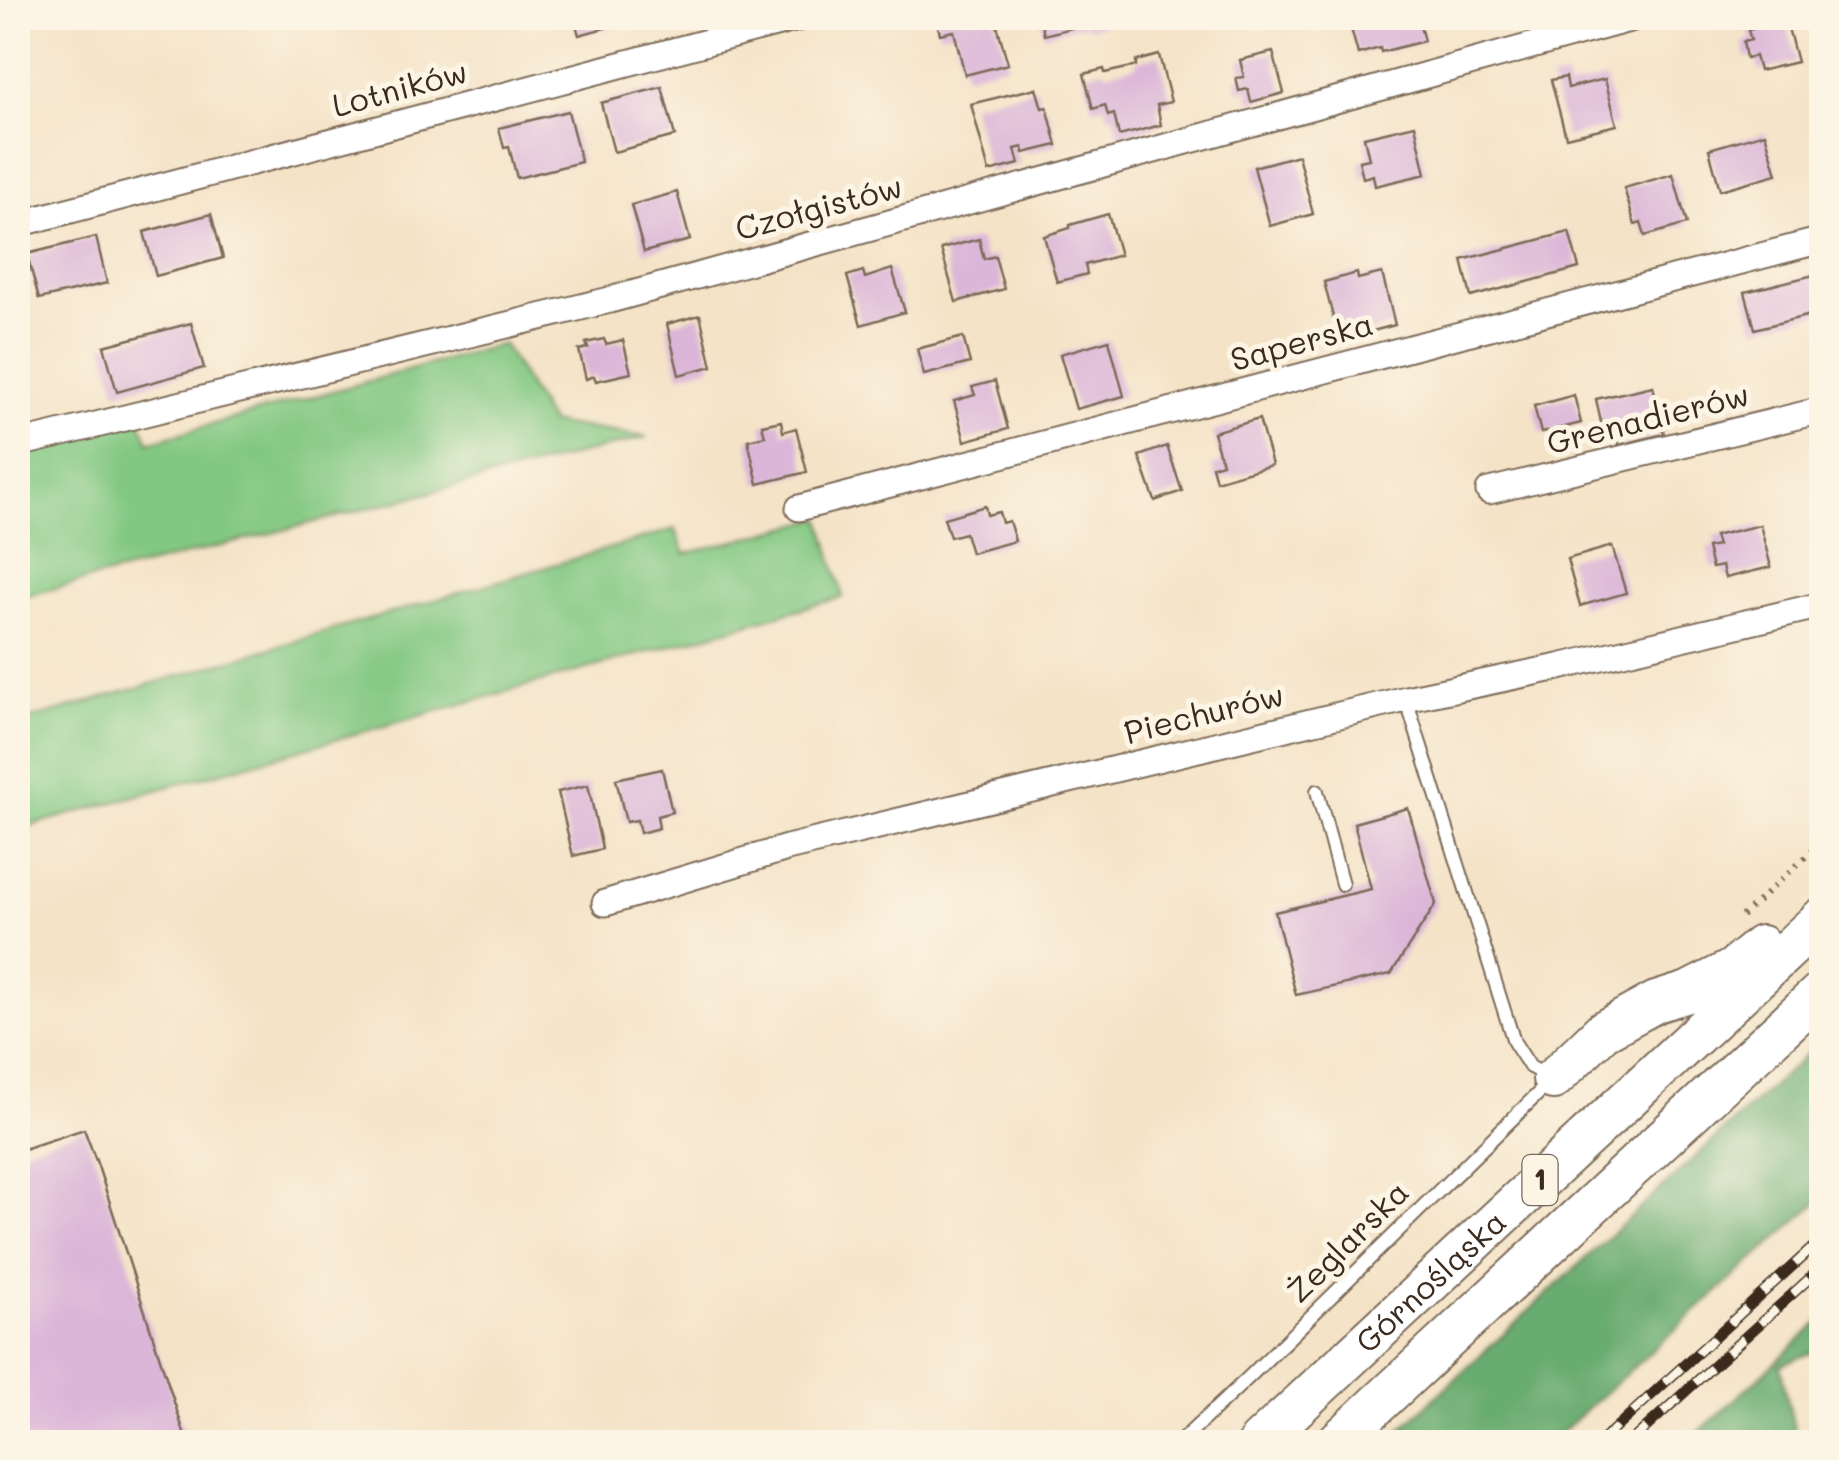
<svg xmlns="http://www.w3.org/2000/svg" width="1839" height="1460" font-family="Mali,sans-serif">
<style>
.green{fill:#82c882;stroke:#5e7950;stroke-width:2.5}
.forest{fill:#69ac70;stroke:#526b47;stroke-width:2.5}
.building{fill:#dbb6d8}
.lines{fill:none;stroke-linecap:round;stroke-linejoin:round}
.service-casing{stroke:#7c6b59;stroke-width:16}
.minor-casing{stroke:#7c6b59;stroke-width:29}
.primary-casing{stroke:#7c6b59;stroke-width:44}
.path{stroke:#7c6b59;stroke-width:6;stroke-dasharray:2.5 8;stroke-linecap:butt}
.service{stroke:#fff;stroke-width:12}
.minor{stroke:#fff;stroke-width:25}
.primary{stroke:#fff;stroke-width:40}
.rail-casing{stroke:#3b2a1e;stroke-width:11}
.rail{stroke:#fcf5e5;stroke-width:8;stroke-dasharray:22;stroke-linecap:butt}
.labels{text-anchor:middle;stroke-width:10;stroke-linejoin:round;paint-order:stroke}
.shield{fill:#fcf5e5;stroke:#75675a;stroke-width:2.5}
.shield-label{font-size:30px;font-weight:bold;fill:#3b2a1e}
.street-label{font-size:32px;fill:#3b2a1e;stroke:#fcf5e5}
</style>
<rect width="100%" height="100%" fill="#fcf5e5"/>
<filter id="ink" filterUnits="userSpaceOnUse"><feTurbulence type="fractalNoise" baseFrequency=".01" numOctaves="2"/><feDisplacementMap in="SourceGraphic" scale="20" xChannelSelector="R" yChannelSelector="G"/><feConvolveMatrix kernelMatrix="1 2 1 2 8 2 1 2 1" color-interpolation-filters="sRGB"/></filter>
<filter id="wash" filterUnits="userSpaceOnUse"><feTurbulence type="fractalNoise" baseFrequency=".0048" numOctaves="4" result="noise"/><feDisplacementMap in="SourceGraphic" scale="40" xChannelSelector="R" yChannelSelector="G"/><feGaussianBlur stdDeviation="2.25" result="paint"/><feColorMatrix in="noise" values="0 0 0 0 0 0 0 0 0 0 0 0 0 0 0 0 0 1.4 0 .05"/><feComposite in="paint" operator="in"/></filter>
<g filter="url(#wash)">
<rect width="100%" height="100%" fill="#f4e3c7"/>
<g class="green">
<path d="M503,344L550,423L647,437L18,598V442L136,411L149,442Z"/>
<path d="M821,518L843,597L18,829V723L675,529L685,554Z"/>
</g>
<g class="forest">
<path d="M1821,1041V1199L1550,1442H1387Z"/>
<path d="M1821,1321V1349L1780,1365L1797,1442H1688Z"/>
</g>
<g id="blocks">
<g class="building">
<path d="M574,18H630L631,21L579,35Z"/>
<path d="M936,18H995L1008,64L965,75L954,31L940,34Z"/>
<path d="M1040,18H1109L1111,23L1088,28L1087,24L1044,35Z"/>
<path d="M1372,18H1418L1424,41L1381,52L1380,48L1358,54L1350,25Z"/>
<path d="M1786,20L1797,62L1759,71L1755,56L1746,58L1743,42L1751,40L1748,30Z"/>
<path d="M1273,52L1284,93L1251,102L1248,89L1239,91L1236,78L1244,77L1240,60Z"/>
<path d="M1159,55L1171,102L1157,105L1161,125L1119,136L1114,114L1108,116L1105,105L1093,109L1084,74L1104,69L1105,73L1136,66V61Z"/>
<path d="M1566,77L1568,88L1605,79L1617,125L1566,137L1551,80Z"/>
<path d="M662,87L675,136L614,152L601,103Z"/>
<path d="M1036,88L1042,108L1047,107L1057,145L1024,153L1023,147L1015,149L1019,164L989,172L971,104Z"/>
<path d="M568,111L581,162L517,178L509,147L504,148L499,128Z"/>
<path d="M1415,125L1426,174L1375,186L1373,175L1363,178L1359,161L1369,159L1364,137Z"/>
<path d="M1765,133L1777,174L1720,190L1709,149Z"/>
<path d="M19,142L28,176L18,179V143Z"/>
<path d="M1298,155L1313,214L1270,226L1254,167Z"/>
<path d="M1673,174L1687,224L1645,236L1641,223L1635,225L1624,188Z"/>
<path d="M677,192L690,240L644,252L631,205Z"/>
<path d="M211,214L223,258L156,276L144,232Z"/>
<path d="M1108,214L1120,255L1085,265L1087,274L1057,282L1044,236L1070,228V225Z"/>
<path d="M1569,232L1579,268L1471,297L1462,260Z"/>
<path d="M96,237L107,283L39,299L27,254Z"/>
<path d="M979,239L984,259L995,256L1004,289L956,302L941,249Z"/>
<path d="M892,269L905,312L861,325L847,276L863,271L865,278Z"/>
<path d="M1357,273L1358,279L1382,273L1395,325L1339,340L1324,282Z"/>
<path d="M1822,273V312L1755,329L1745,292Z"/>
<path d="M700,315L712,366L679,375L667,324Z"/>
<path d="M191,323L204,368L117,392L104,346Z"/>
<path d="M963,337L970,363L924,375L917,349Z"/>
<path d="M604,339L606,344L623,340L631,373L596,381L594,376L586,379L579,350L588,348L586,343Z"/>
<path d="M1109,340L1124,396L1076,409L1060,354Z"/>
<path d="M995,381L1008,429L965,441L954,401L975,395L972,387Z"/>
<path d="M1653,386L1664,434L1619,445L1614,424L1602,427L1596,399Z"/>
<path d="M1574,395L1581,423L1541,433L1534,406Z"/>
<path d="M1259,419L1272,465L1216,481L1212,466L1222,463L1213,432Z"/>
<path d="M781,421L783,432L796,428L807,472L758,484L748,440L765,436L762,425Z"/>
<path d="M1167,446L1182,491L1155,501L1139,456Z"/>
<path d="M985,506L987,515L999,512L1002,523L1009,521L1015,541L971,553L965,533L950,537L944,518Z"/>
<path d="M1760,525L1771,567L1725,578L1722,566L1712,568L1707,548L1717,546L1714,536Z"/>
<path d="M1612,546L1626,593L1580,606L1567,559Z"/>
<path d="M662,769L672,812L657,816L659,828L640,833L637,820L626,822L616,779Z"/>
<path d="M588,785L602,849L573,856L558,792Z"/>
<path d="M1408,808L1436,904L1391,974L1296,995L1275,912L1371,889L1354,823Z"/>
<path d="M84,1129L98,1166L187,1442H18V1151Z"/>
</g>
</g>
</g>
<g filter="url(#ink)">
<use href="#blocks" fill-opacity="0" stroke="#7c6b59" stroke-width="2.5"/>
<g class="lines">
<g class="service-casing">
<g id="service">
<path d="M1317,791L1342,884"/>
<path d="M1180,1442L1248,1378L1553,1079L1530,1067L1514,1042L1406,699"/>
</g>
</g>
<g class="minor-casing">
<g id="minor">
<path d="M18,224L798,18"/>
<path d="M18,444L610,300L1633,18"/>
<path d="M1489,491L1822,410"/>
<path d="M799,508L1822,240"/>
<path d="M605,903L787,848L1406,699L1559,667L1822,605"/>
</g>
</g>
<g class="primary-casing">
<g id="primary">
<path d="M1553,1079L1603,1031L1656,1002L1688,992L1733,969L1761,946"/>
<path id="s1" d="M1259,1442L1822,918"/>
<path d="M1337,1442L1822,991"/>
</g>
</g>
<path class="path" d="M1742,916L1822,842"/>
<use href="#service" class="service"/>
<use href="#minor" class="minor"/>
<use href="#primary" class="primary"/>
<g class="rail-casing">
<g id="rail">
<path d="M1600,1442L1822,1239"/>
<path d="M1630,1442L1822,1267"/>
</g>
</g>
<use href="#rail" class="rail"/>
</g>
</g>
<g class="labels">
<rect class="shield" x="1522.5" y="1155" width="35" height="50" rx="8"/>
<g class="shield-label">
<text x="1540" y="1190">1</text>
</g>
<g class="street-label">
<text transform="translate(400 89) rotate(-15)" y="11">Lotników</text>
<text transform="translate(819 208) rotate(-15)" y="11">Czołgistów</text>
<text transform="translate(1302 342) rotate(-15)" y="11">Saperska</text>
<text transform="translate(1648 419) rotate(-14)" y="11">Grenadierów</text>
<text transform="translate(1204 714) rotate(-14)" y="11">Piechurów</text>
<text transform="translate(1348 1242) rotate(-45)" y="11">Żeglarska</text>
<text dy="11" stroke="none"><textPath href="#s1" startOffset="235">Górnośląska</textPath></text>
</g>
</g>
<rect width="1839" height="1460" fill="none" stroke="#fcf5e5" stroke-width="60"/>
</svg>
